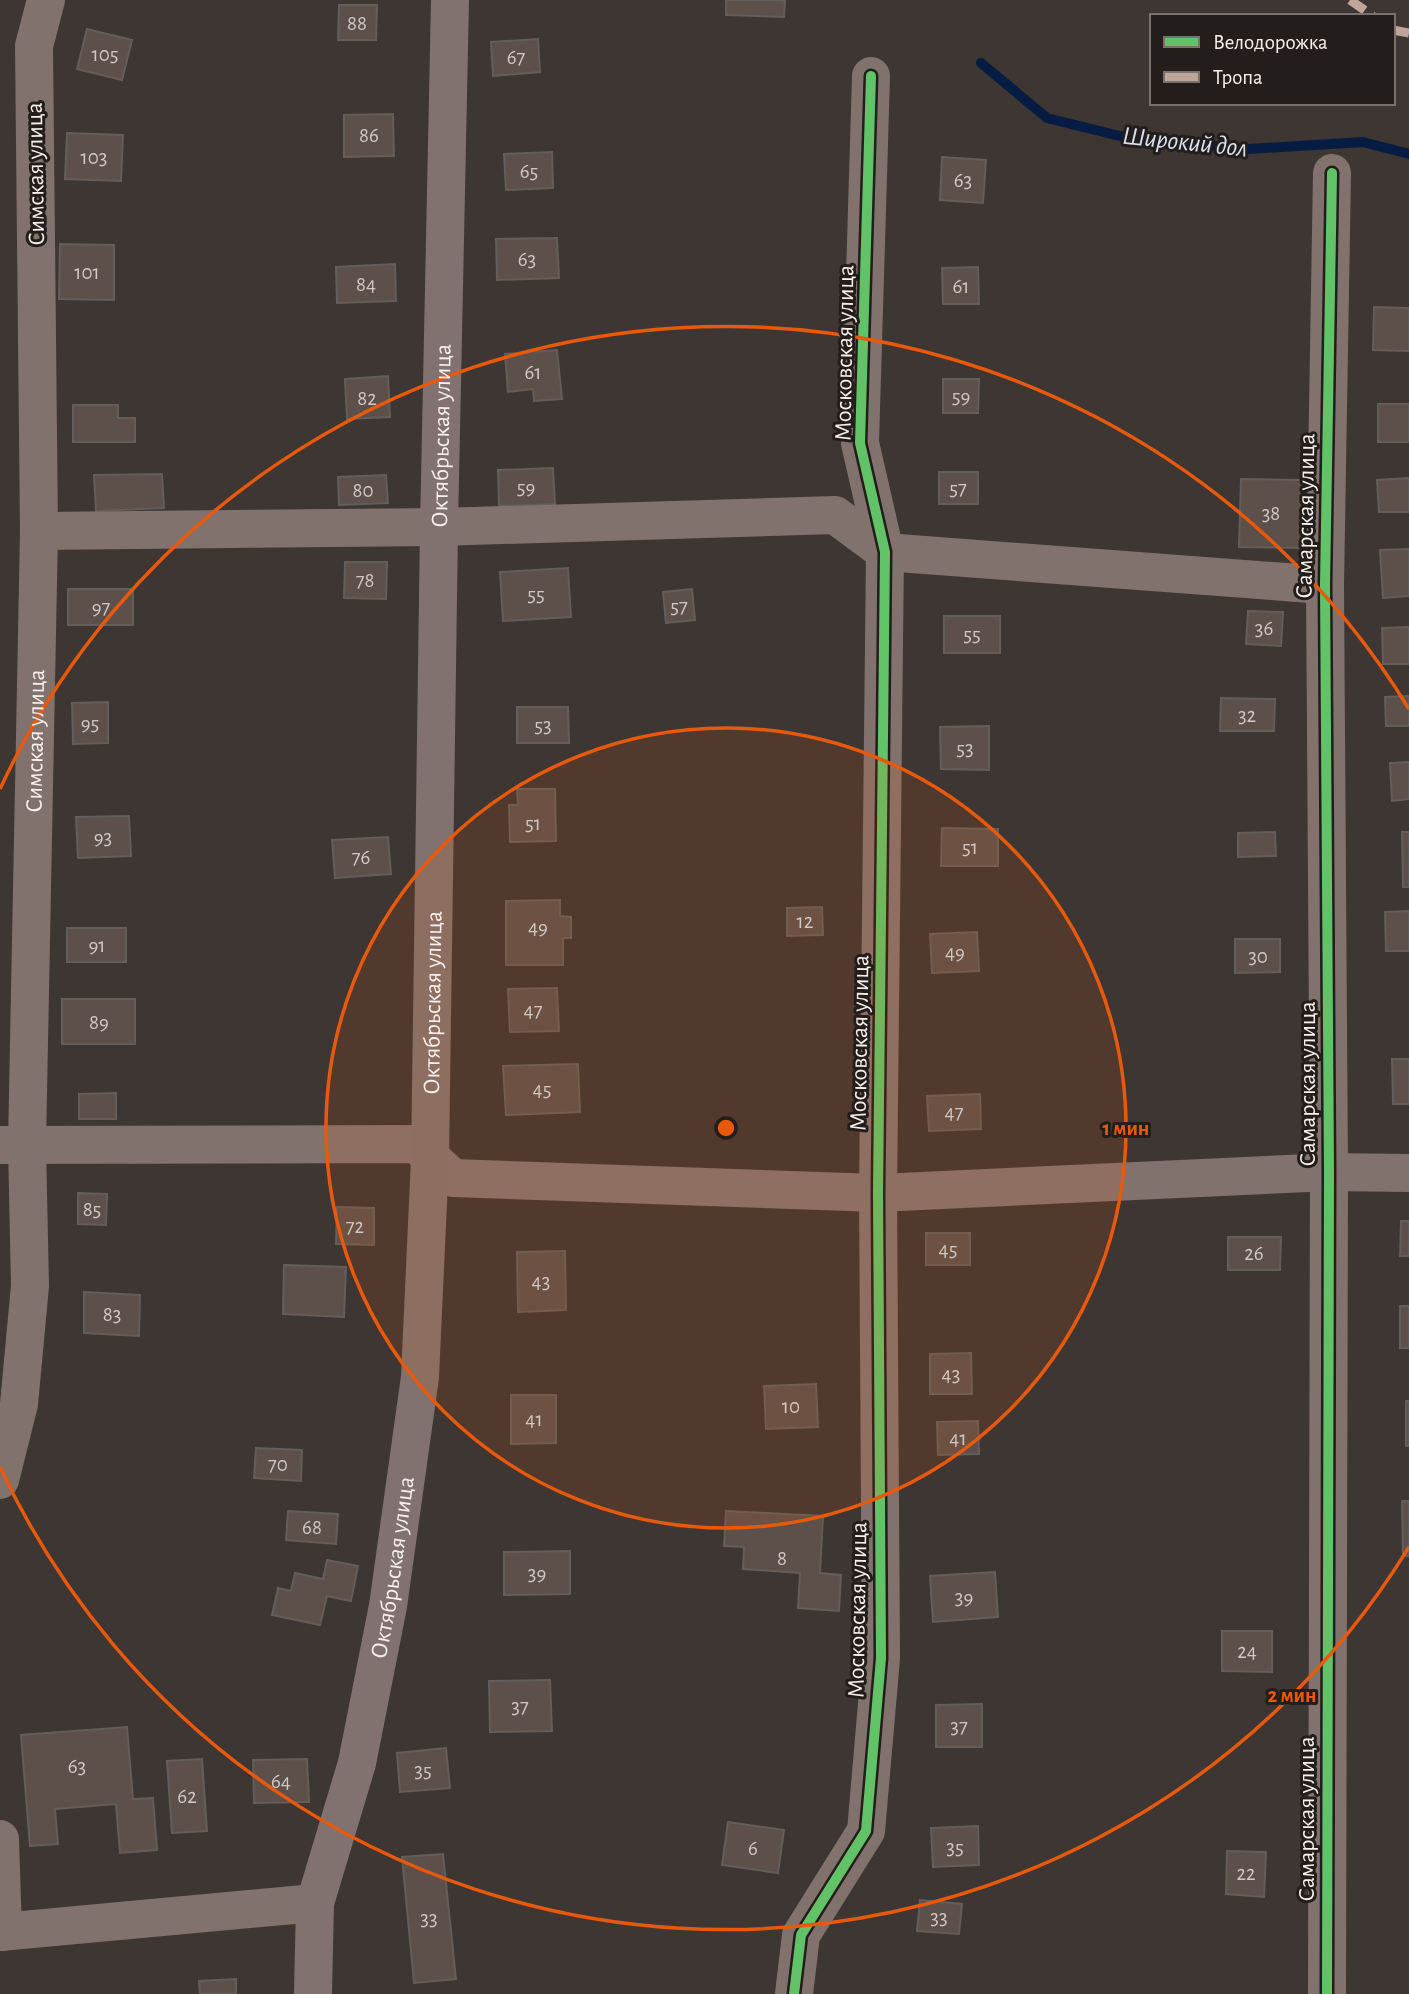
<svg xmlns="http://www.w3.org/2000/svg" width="1409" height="1994" font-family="'Alegreya Sans',sans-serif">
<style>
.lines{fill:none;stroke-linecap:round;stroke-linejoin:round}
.stream{stroke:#071c42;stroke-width:10}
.building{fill:#5d504a;stroke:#635d5b;stroke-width:2}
.minor{stroke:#82726e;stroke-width:38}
.major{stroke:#81726f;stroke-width:38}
.quiet{stroke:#c0a59a;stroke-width:9;stroke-dasharray:18 9;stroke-linecap:butt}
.cycleway-casing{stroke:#231d1b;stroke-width:15}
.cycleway{stroke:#61c268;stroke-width:10}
.ring{fill:none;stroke:#e8590c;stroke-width:3.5}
.labels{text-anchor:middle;stroke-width:6;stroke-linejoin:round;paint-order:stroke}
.number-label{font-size:21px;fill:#d1c7c4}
.street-label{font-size:24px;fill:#f8efec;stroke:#231d1b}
.water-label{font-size:26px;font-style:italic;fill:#d8e2f1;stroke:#231d1b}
.centre{fill:#e8590c;stroke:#231d1b;stroke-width:3.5}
.ring-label{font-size:21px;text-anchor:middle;font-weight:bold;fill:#e8590c;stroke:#231d1b;stroke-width:6;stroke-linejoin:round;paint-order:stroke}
</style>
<rect width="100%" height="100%" fill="#3d3633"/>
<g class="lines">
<path class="stream" d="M981,63L1047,118L1132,139L1248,149L1363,142L1409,154"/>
</g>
<g class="building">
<path d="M726,0H785L784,17L726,15Z"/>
<path d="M339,5H377L376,40H338Z"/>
<path d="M87,29L132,40L122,80L77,69Z"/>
<path d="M538,39L540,72L493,76L491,42Z"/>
<path d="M393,114L394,156L344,157V115Z"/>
<path d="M67,133L123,135L121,181L65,179Z"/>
<path d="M552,152L553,188L506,190L504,154Z"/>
<path d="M942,157L986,160L983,203L940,200Z"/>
<path d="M557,238L559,278L497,280L496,239Z"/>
<path d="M60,244L114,245V300L59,299Z"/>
<path d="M395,264L396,301L337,303L336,267Z"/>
<path d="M978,267L979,304H943L942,268Z"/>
<path d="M1374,307L1409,308V351L1373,350Z"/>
<path d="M557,350L562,399L534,401L533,389L508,392L505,354Z"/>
<path d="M388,376L390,417L347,419L345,379Z"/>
<path d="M943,379H979L978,413H943Z"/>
<rect x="1378" y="404" width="31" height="38"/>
<path d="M73,405H118V418H135V442H73Z"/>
<path d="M553,468L555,504L499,506L498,470Z"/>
<rect x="939" y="472" width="39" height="32"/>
<path d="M162,474L164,508L96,511L94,475Z"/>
<path d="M386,475L388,503L339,505L338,477Z"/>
<path d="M1409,478V512H1379L1377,480Z"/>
<path d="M1241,479L1303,480L1302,548L1239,547Z"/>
<path d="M1409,549V596L1383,598L1380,550Z"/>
<path d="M345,562H387L386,599L344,598Z"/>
<path d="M568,568L571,617L503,621L500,572Z"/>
<rect x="68" y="589" width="65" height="36"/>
<path d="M692,589L695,620L666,623L663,592Z"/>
<path d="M1248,611L1283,612L1281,646L1246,644Z"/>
<rect x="944" y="616" width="56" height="37"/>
<path d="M1409,627V664H1383L1382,628Z"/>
<path d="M1409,696V726H1386L1385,697Z"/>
<path d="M1221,698L1275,699L1274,731H1220Z"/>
<path d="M108,702V743L73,744L72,703Z"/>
<path d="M517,707H568L569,743H517Z"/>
<path d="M989,726V770L941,769L940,727Z"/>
<path d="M1409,762V799L1392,801L1390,763Z"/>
<path d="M517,789H555L556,841L510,842L509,805H518Z"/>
<path d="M129,816L131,856L78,858L76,817Z"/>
<path d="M942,828L998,829V866H941Z"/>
<path d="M1275,832L1276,856L1238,857V833Z"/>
<path d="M1402,832H1409V887H1403Z"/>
<path d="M388,837L391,874L335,878L332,840Z"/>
<path d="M560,900V916L571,917V938H563V965H506V901Z"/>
<path d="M822,907L823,935L787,936V908Z"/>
<path d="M1409,911V951H1386L1385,912Z"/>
<rect x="67" y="928" width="59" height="34"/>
<path d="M977,932L979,971L932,973L930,934Z"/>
<path d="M1235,939H1280V972L1235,973Z"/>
<path d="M557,988L559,1031L510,1032L508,989Z"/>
<rect x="62" y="999" width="73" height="45"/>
<path d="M1392,1059H1409V1104H1393Z"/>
<path d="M578,1064L580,1112L506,1115L503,1066Z"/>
<path d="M116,1093V1119H79V1094Z"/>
<path d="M980,1094L981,1129L929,1131L927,1096Z"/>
<path d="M78,1193L107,1194L106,1225L78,1224Z"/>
<path d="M337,1207L374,1208V1245L336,1244Z"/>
<path d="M1401,1221H1409V1256H1400Z"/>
<rect x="926" y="1233" width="44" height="32"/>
<path d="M1228,1237H1281L1280,1270H1228Z"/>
<path d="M565,1251L566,1310L518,1312L517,1252Z"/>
<path d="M284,1265L346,1267L344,1317L283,1314Z"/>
<path d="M84,1292L140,1295L139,1336L84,1333Z"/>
<rect x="1400" y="1306" width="9" height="42"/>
<path d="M971,1353L972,1394H930V1354Z"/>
<path d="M816,1384L818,1427L766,1429L764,1386Z"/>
<path d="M511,1395H556V1443L511,1444Z"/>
<rect x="1406" y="1401" width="3" height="45"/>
<path d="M978,1421L979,1454L938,1455L937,1422Z"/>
<path d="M256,1448L302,1450L301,1481L254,1478Z"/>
<path d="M1402,1501H1409V1556H1403Z"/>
<path d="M288,1511L338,1514L336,1544L286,1540Z"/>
<path d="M726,1511L823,1516L820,1573L841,1575L839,1611L798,1608L800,1573L743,1569L744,1547L724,1546Z"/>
<path d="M570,1551V1594L504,1595V1552Z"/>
<path d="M327,1560L358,1566L351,1601L327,1596L320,1625L272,1615L278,1588L291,1591L295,1573L323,1579Z"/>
<path d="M995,1572L998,1617L933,1622L930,1576Z"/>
<path d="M1222,1631H1272V1672L1222,1671Z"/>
<path d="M550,1680L552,1731L490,1732L489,1681Z"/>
<path d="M982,1704V1747H936V1705Z"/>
<path d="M127,1727L133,1799L153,1798L157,1850L120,1853L116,1804L55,1809L58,1844L30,1846L21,1735Z"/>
<path d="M446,1748L450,1788L400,1792L397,1753Z"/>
<path d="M202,1759L207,1831L172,1833L167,1761Z"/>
<path d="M307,1759L309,1802L254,1803L253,1760Z"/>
<path d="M728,1822L784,1830L778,1873L722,1865Z"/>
<path d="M978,1826L979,1865L933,1867L931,1828Z"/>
<path d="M1227,1851L1266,1852L1264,1897L1226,1894Z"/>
<path d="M443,1854L456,1979L414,1983L402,1857Z"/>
<path d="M920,1900L962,1904L959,1934L917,1931Z"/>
<path d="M236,1979V1994H200L199,1981Z"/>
</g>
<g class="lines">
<g class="minor">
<path d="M39,531L439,527L835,515L885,552L1325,585"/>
<path d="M2,1145L416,1144L453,1178L878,1193L1329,1172L1409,1173"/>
<path id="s1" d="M0,1480L19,1404L30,1286L27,1145L39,531L34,46L46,0"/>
<path d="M0,1839L3,1932"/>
<path d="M0,1932L315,1903"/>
<path d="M794,1994L801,1935L866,1831L881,1658L878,1193L885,552L860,443L871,76"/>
<path d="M1327,1994L1329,1172L1325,585L1332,173"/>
</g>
<path class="major" id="s2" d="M313,1994L315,1903L357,1763L388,1606L420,1377L430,1159L439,527L450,0"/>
<g class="quiet">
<path d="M1350,0L1373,16"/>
<path d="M1393,30L1409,33"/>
</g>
<g class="cycleway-casing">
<g id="cycleway">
<path d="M794,1994L801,1935L866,1831L881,1658L878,1193L885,552L860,443L871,76"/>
<path d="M1327,1994L1329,1172L1325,585L1332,173"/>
</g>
</g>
<use href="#cycleway" class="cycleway"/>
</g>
<circle cx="726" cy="1128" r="400" fill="#e8590c" fill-opacity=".12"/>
<g class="ring">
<circle cx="726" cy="1128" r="400"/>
<path d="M1409 1547A801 801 0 0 1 0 1467M0 789A801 801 0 0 1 1409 709"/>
</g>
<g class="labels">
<g class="number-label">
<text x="357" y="30">88</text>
<text x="105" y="61">105</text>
<text x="516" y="64">67</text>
<text x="369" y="142">86</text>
<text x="94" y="164">103</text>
<text x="529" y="178">65</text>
<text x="963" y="187">63</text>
<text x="527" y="266">63</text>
<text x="87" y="279">101</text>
<text x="366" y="291">84</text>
<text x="961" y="293">61</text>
<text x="533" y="379">61</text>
<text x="961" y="403">59</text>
<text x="367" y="405">82</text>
<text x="526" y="494">59</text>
<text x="958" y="495">57</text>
<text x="363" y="497">80</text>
<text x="1271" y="520">38</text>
<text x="365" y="587">78</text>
<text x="536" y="601">55</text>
<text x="679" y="613">57</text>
<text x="101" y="614">97</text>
<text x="1264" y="635">36</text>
<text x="972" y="641">55</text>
<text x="1247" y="722">32</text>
<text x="90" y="730">95</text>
<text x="543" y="732">53</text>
<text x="965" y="755">53</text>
<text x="533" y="830">51</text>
<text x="103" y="844">93</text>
<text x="970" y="854">51</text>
<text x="361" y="864">76</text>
<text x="805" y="928">12</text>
<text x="538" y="934">49</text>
<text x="97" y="952">91</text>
<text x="955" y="959">49</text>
<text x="1258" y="963">30</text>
<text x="533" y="1017">47</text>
<text x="99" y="1029">89</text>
<text x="542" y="1096">45</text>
<text x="954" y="1119">47</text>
<text x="92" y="1216">85</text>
<text x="355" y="1233">72</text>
<text x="948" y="1256">45</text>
<text x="1254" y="1260">26</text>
<text x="541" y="1288">43</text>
<text x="112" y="1321">83</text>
<text x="951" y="1381">43</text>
<text x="791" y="1413">10</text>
<text x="534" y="1426">41</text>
<text x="958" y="1445">41</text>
<text x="278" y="1471">70</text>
<text x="312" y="1534">68</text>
<text x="782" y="1565">8</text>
<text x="537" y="1580">39</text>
<text x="964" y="1604">39</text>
<text x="1247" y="1658">24</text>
<text x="520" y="1713">37</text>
<text x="959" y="1733">37</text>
<text x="77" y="1773">63</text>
<text x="423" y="1777">35</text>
<text x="281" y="1788">64</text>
<text x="187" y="1803">62</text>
<text x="955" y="1854">35</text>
<text x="753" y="1855">6</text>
<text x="1246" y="1880">22</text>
<text x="939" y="1924">33</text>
<text x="429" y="1925">33</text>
</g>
<g class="street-label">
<text transform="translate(35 174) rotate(-91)" y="8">Симская улица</text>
<text transform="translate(844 353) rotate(-89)" y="8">Московская улица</text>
<text dy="8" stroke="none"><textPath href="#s2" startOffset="1570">Октябрьская улица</textPath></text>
<text transform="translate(1305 516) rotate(-89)" y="8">Самарская улица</text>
<text dy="8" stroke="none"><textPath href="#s1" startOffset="742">Симская улица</textPath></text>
<text dy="8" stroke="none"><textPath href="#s2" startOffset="1003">Октябрьская улица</textPath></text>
<text transform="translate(859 1043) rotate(-89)" y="8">Московская улица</text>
<text transform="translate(1307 1084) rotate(-90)" y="8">Самарская улица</text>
<text dy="8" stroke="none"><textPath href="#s2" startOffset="436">Октябрьская улица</textPath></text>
<text transform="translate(857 1610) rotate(-89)" y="8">Московская улица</text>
<text transform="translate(1306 1819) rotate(-90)" y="8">Самарская улица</text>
</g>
<g class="water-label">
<text transform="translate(1185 141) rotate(6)" y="9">Широкий дол</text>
</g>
</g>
<circle cx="726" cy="1128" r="10" class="centre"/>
<g class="ring-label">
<text x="1126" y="1135">1 мин</text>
<text x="1292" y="1702">2 мин</text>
</g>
<rect x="1150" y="14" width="245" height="91" fill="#231d1b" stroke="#78716f" stroke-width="2"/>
<rect x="1164" y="37" width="35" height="10" fill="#61c268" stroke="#78716f" stroke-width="2"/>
<text x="1213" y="49" font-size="21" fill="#f8efec">Велодорожка</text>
<rect x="1164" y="72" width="35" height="10" fill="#c0a59a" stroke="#78716f" stroke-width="2"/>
<text x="1213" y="84" font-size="21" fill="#f8efec">Тропа</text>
</svg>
